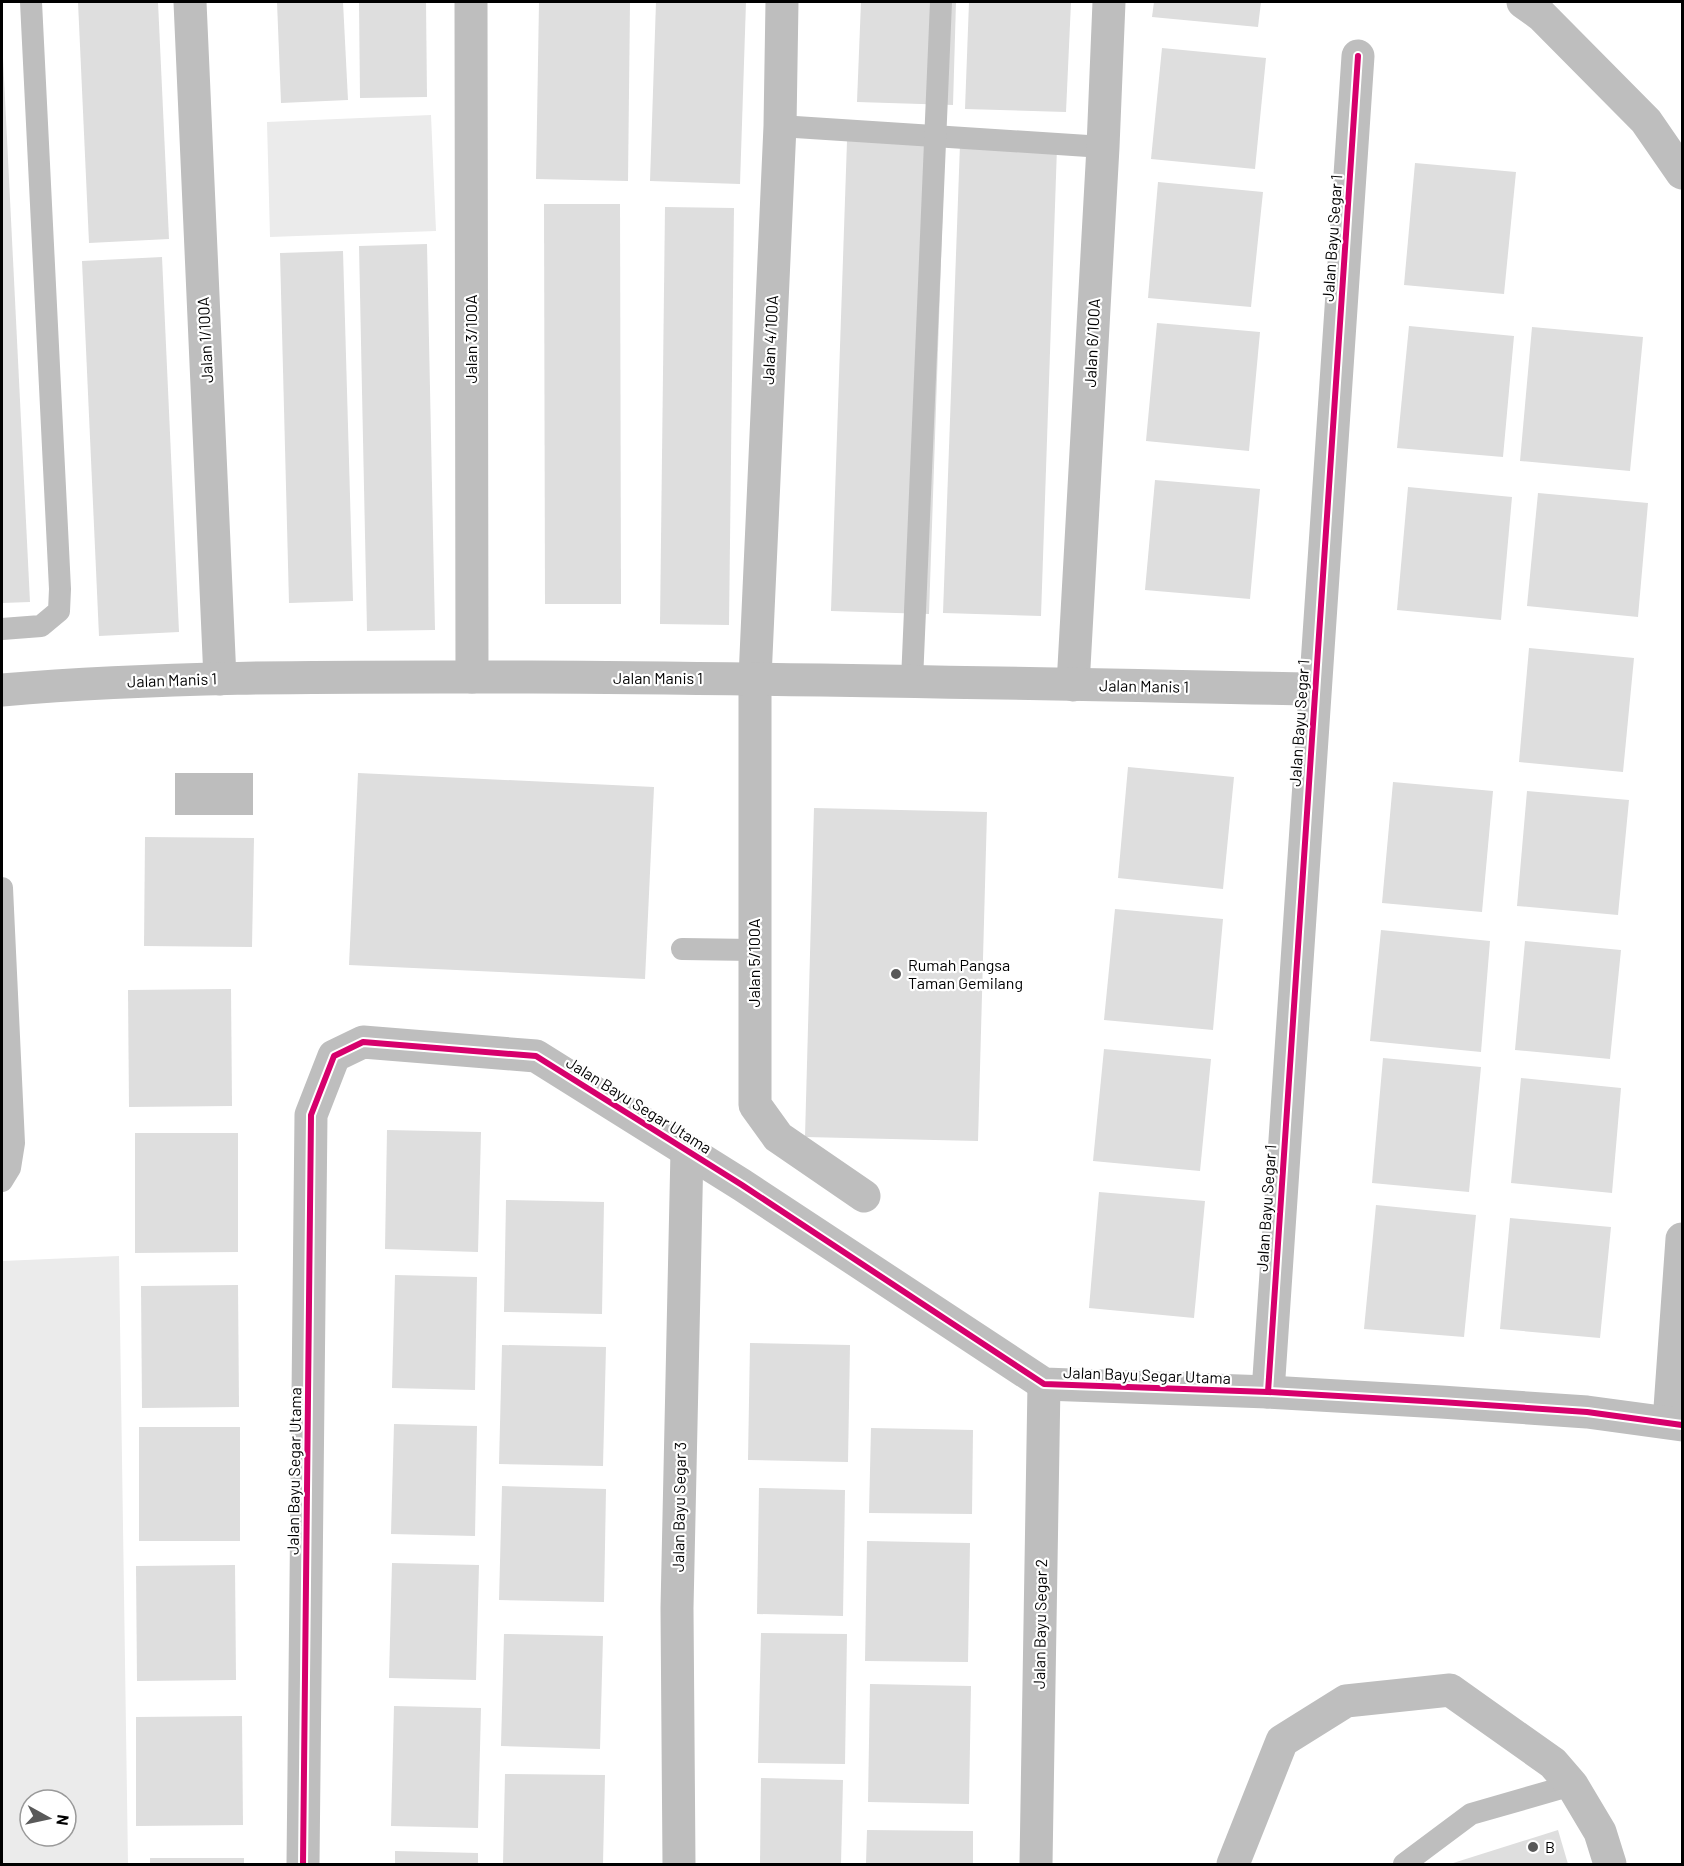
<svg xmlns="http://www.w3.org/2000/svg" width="1684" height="1866" font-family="Barlow,sans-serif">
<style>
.green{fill:#ebebeb;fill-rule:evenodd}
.water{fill:#bdbdbd}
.building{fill:#dedede}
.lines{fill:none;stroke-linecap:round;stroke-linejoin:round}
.service{stroke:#bebebe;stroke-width:22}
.minor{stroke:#bebebe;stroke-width:33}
.tertiary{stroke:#bebebe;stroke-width:33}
.cycleway-casing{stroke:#fff;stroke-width:10}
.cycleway{stroke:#d6006c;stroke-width:6}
.poi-dot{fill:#595959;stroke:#fff;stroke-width:2}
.labels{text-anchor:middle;stroke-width:4.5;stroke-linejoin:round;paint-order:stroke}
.street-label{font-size:16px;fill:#000;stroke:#fff}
.poi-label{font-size:16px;fill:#000;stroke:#fff;text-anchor:start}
</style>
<rect width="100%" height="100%" fill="#fff"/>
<g class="green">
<path d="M431,115L436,231L270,237L267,122Z"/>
<path d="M119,1256L128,1864H2V1261ZM30,1800H66V1836H30Z"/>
</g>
<rect class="water" x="175" y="773" width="78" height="42"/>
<g class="building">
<path d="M78,2H158L169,239L89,243Z"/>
<path d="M277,2H343L348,100L281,103Z"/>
<path d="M359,2H426L427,97L360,98Z"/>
<path d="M539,2H630L628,181L536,179Z"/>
<path d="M656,2H746L740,184L650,181Z"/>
<path d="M861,2H956L953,105L857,102Z"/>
<path d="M969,2H1071L1066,112L965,109Z"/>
<path d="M1154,2H1261L1258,27L1152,17Z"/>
<path d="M1162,48L1266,58L1255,169L1151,159Z"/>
<path d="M2,58H3L30,602L2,603Z"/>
<path d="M847,141L945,143L929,614L831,611Z"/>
<path d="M960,144L1057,147L1041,616L943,613Z"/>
<path d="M1415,163L1516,172L1504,294L1404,285Z"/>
<path d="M1158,182L1263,192L1251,307L1148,298Z"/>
<path d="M544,204H620L621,604H545Z"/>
<path d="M665,207L734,208L729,625L660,624Z"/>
<path d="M427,244L435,630L367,631L359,246Z"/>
<path d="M343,251L353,601L289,603L280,253Z"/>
<path d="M162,257L179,632L99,636L82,261Z"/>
<path d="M1157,323L1260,332L1249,451L1146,441Z"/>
<path d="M1409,326L1514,336L1503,457L1397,448Z"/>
<path d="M1532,327L1643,337L1630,471L1520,461Z"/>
<path d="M1155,480L1260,489L1250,599L1145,590Z"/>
<path d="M1408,487L1512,497L1501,620L1397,610Z"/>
<path d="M1538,493L1648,503L1638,617L1527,606Z"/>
<path d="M1529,648L1634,658L1623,772L1519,762Z"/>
<path d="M1128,767L1234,777L1223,889L1118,878Z"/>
<path d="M358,773L654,787L645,979L349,965Z"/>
<path d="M1393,782L1493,791L1482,912L1382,903Z"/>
<path d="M1527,791L1629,800L1618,915L1517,906Z"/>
<path d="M814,808L987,812L978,1141L805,1137Z"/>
<path d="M145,837L254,838L252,947L144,946Z"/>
<path d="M1115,909L1223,919L1213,1030L1104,1020Z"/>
<path d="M1381,930L1490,941L1481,1052L1370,1041Z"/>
<path d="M1525,941L1621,950L1610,1059L1515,1050Z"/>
<path d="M231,989L232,1106L129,1107L128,990Z"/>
<path d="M1104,1049L1211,1059L1200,1171L1093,1161Z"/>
<path d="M1383,1058L1481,1067L1469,1192L1372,1183Z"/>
<path d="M1521,1078L1621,1088L1612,1193L1511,1183Z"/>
<path d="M387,1130L481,1132L478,1252L385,1249Z"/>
<path d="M135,1133H238V1252L135,1253Z"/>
<path d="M1099,1192L1205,1201L1194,1318L1089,1308Z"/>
<path d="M506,1200L604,1202L602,1314L504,1312Z"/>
<path d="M1376,1205L1476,1215L1464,1337L1364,1329Z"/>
<path d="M1510,1218L1611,1227L1600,1338L1500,1329Z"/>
<path d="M395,1275L477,1277L475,1390L392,1388Z"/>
<path d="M238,1285L239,1407L142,1408L141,1286Z"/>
<path d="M750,1343L850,1345L848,1462L748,1460Z"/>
<path d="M502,1345L606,1347L603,1466L499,1464Z"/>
<path d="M394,1424L477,1426L475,1536L391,1534Z"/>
<rect x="139" y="1427" width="101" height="114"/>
<path d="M871,1428L973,1430L972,1514L869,1513Z"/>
<path d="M502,1486L606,1489L604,1602L499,1600Z"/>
<path d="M759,1488L845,1490L843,1616L757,1614Z"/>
<path d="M867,1541L970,1543L968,1662L865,1661Z"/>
<path d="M392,1563L479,1565L476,1680L389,1678Z"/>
<path d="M235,1565L236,1680L137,1681L136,1566Z"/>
<path d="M761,1633L847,1634L845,1764L758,1763Z"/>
<path d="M504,1634L603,1636L600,1749L501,1746Z"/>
<path d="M870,1684L971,1686L969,1804L868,1802Z"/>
<path d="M394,1706L481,1708L478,1828L391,1826Z"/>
<path d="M242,1716L243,1825L136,1826V1717Z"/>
<path d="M505,1774L605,1775L603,1864H503Z"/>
<path d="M761,1778L843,1780L841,1864H760Z"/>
<path d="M867,1830L973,1831V1864H866Z"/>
<path d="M1558,1830L1568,1864H1450Z"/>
<path d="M395,1851L478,1853V1864H395Z"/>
<rect x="150" y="1858" width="94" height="6"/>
</g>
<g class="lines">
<g class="service">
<path d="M780,126L1103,147"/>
<path d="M2,629L41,626L59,611L60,589L31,2"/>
<path d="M912,681L941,2"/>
<path d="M2,888L14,1143L10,1168L2,1181"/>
<path d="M682,949L754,950"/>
<path d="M1404,1864L1471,1814L1572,1785"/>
</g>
<g class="minor">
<path d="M190,2L220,679"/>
<path d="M471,2L472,677"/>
<path d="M782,2L780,126L755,678V1105L778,1137L864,1196"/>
<path d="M1523,2L1541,15L1646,121L1682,173"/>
<path d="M1073,685L1103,147L1109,2"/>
<path d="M1268,1392L1358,56"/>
<path d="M1669,1422L1682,1239"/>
<path d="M303,1864L311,1115L334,1056L363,1042L536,1056L742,1185L1044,1384L1268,1392L1441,1402L1587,1412L1682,1425"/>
<path d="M679,1864L677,1608L687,1150"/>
<path d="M1036,1864L1044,1384"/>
<path d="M1233,1864L1282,1741L1346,1701L1450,1690L1553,1763L1572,1785L1600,1832L1610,1864"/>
</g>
<path class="tertiary" d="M2,690C177,675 353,677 529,677C791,678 1052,684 1314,689"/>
<g class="cycleway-casing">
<g id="cycleway">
<path d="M1268,1392L1358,56"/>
<path d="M303,1864L311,1115L334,1056L363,1042L536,1056L742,1185L1044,1384L1268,1392L1441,1402L1587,1412L1682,1425"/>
</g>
</g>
<use href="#cycleway" class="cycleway"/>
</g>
<g class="poi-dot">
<circle cx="896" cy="974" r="6"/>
<circle cx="1533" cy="1847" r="6"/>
</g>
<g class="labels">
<g class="street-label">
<text transform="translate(1332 238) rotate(-86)" y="6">Jalan Bayu Segar 1</text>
<text transform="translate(471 339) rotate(-90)" y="6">Jalan 3/100A</text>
<text transform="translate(205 340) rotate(-93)" y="6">Jalan 1/100A</text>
<text transform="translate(770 340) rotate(-87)" y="6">Jalan 4/100A</text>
<text transform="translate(1092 343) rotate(-87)" y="6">Jalan 6/100A</text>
<text x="658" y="684">Jalan Manis 1</text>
<text transform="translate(172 680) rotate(-2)" y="6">Jalan Manis 1</text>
<text transform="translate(1144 686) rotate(1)" y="6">Jalan Manis 1</text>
<text transform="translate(1299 723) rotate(-86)" y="6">Jalan Bayu Segar 1</text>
<text transform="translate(754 963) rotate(-90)" y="6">Jalan 5/100A</text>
<text transform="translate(639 1105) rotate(32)" y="6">Jalan Bayu Segar Utama</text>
<text transform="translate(1266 1208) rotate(-86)" y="6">Jalan Bayu Segar 1</text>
<text transform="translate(1147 1375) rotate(2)" y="6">Jalan Bayu Segar Utama</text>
<text transform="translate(294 1471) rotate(-89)" y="6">Jalan Bayu Segar Utama</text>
<text transform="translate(679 1507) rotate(-89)" y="6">Jalan Bayu Segar 3</text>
<text transform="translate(1040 1624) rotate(-89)" y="6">Jalan Bayu Segar 2</text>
</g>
<g class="poi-label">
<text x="908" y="971">Rumah Pangsa<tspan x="908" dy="18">Taman Gemilang</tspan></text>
<text x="1545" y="1853">B</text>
</g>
</g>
<rect width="1684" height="1866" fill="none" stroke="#000000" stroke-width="6"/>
<g transform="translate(48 1818) rotate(98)"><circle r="28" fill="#ffffff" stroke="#999999" stroke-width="1.5"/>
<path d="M0-4.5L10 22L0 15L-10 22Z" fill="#595959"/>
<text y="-9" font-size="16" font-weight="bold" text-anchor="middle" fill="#000000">N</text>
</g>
</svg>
